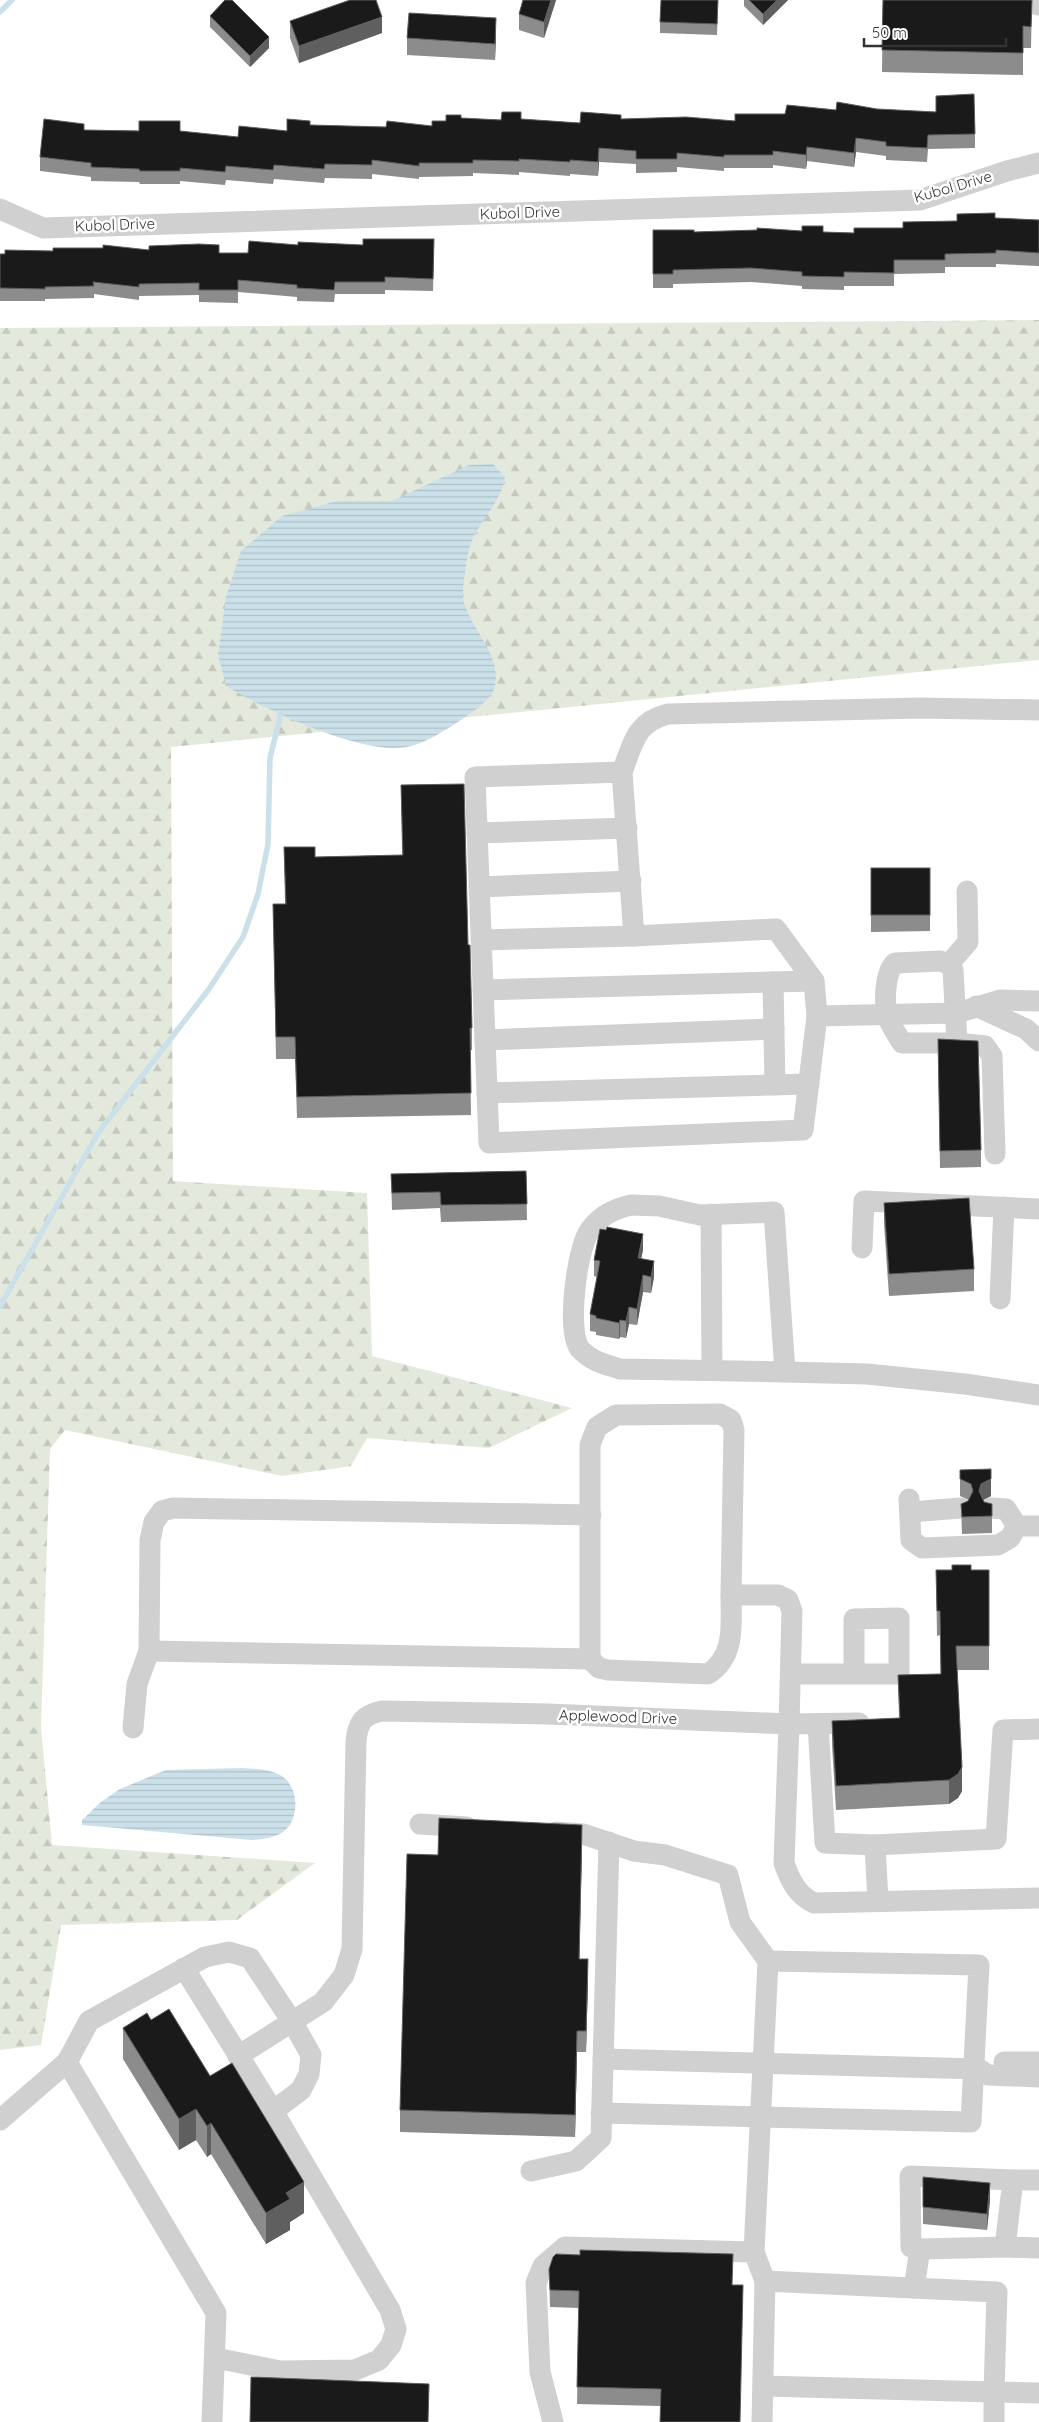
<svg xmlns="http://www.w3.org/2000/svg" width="1039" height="2422" font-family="Quicksand,sans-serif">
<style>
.forest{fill:url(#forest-firs)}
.water{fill:url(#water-rules)}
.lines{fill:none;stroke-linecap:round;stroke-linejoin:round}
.stream{stroke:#cbe0e8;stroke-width:5.5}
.minor{stroke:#d0d0d0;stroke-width:21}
.wall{fill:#8c8c8c}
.shaded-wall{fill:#5f5f5f}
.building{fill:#1a1a1a;stroke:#5f5f5f}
.labels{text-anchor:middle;stroke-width:5;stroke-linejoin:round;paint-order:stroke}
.street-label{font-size:15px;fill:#333;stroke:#fff}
</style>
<defs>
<pattern id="forest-firs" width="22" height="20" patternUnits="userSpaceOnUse" patternTransform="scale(1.25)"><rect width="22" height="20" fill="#e4e9dd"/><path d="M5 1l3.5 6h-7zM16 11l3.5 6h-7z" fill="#c4c8be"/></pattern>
<pattern id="water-rules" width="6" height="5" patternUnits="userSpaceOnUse" patternTransform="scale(1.25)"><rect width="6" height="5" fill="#cbe0e8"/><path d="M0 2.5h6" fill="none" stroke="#afc1c7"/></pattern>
</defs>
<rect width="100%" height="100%" fill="#fff"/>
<path class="forest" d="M1039,320V660L171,747L173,1181L367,1193L372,1356L572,1408L489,1448L367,1438L351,1466L282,1476L65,1430L50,1449L41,1727L52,1845L315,1863L237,1920L61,1925L41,2045L0,2050V328Z"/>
<g class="water">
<path d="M493,464L505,477C501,506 473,525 468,554C466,565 461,594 464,603C473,632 501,654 495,686C493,699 471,713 461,720C444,731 426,743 407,747C363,756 264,709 226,686L218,655L226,597L241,551L282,516L337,501H392L469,465Z"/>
<path d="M242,1768C256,1769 268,1769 280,1775C300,1786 300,1820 283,1832C274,1838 262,1839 252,1840L82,1825V1820L101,1802L120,1789L166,1770Z"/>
</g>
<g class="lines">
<g class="stream">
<path d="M0,12L12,0"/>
<path d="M0,1306L98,1133L209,989L243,937L258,894L268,844L270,758L281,713"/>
</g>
<g class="minor">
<path d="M1015,0L1039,5"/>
<path d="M0,209L43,228L920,200L1007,171L1039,163"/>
<path d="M622,772L634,936L776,929L814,981L817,1016L803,1130L489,1143L475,777Z"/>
<path d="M622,772C633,744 635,722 668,714L919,708L1039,710"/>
<path d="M477,833L627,828"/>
<path d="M479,887L631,881"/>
<path d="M481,940L634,936"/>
<path d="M940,961L949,964L953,970L957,1043H902C897,1034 889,1024 887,1014C884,1001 885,972 895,963Z"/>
<path d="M949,964L968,942L967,891"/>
<path d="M483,990L773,982"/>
<path d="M976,1006L1026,1029L1039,1041"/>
<path d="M817,1016L957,1013L1000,1000L1039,1001"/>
<path d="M485,1040L774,1029"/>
<path d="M957,1043L985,1046L992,1056L995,1154"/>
<path d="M775,1085L773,982L814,981"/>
<path d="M487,1093L809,1084"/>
<path d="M631,1205L659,1206L700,1215L774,1212L785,1372L620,1369C605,1364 592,1362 580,1349C566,1331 577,1247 590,1230C601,1215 614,1209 631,1205Z"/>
<path d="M711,1214L712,1370"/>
<path d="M862,1248L864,1201L1039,1209"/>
<path d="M1000,1299L1004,1207"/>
<path d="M785,1372L867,1374L965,1384L1039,1395"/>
<path d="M909,1499L911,1540L922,1548L998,1545L1010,1538L1017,1526H1039"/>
<path d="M991,1508L1006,1509L1017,1526"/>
<path d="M910,1512L961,1508"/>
<path d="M591,1515L173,1508L162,1511L154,1522L150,1540L149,1651L590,1659V1445L597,1427L616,1415L720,1414L731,1420L734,1430L731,1595H778L788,1600L792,1611L789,1724L859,1723"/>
<path d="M590,1659L599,1668L608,1670L708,1674C736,1656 731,1624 731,1595"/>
<path d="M791,1674H899V1618L854,1619V1674"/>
<path d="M818,1724L825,1843L875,1845"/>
<path d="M133,1728L137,1684L149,1651"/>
<path d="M420,1824L467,1827"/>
<path d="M555,1832L583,1834L634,1851L665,1855L728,1875L740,1922L768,1961L754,2252"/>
<path d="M878,1901L875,1845L996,1839L1003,1730L1039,1729"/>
<path d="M184,1968L273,2111"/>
<path d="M238,2056L323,2002L344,1975L352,1949L356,1741C358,1722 363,1715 382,1711L548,1714L789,1724L784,1863C790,1880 797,1895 814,1903L1039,1898"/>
<path d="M603,2059L979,2069L988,2075L1039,2077"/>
<path d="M1004,2062H1039"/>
<path d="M601,2113L971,2122L979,1965L768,1961"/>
<path d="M0,2120L67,2062"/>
<path d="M531,2171L576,2161L601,2138L609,1842"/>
<path d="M910,2176L1013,2180L1005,2247L920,2249L911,2247Z"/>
<path d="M1013,2180H1039"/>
<path d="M1005,2247L1039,2248"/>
<path d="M914,2288L920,2249"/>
<path d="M763,2386L994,2392V2422"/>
<path d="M212,2422L216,2313L67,2062L89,2021L205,1957L229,1952L250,1958L293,2023L311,2055L309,2074L301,2090L273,2111L390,2310L396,2329L391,2345L379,2360L355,2370L280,2371L216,2358"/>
<path d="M553,2422L540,2372L536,2283L543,2266L565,2247L754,2252L765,2281"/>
<path d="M762,2422L765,2281L997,2292L994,2392L1039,2393"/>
</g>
</g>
<g class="wall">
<path d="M523,0H556L544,38L519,30V14Z"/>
<path d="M744,0H788L763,25L744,6Z"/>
<path d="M883,0H1032L1031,48H1023V75L882,72Z"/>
<path d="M718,9L717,35L660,33V22Z"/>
<path d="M210,16L269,48L250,67L210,27Z"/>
<path d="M290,21L382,33L299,63L290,38Z"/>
<path d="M496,35L495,60L407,55V38Z"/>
<path d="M936,96L975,134V148L928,149L927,162L886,160V156L856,152L854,167L807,161L806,169L773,165V168H724V171L677,167V172L636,173V164L599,162L598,176L570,174V176L519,172V175L473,173V176L419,177V179L372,174V179L325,178L324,183L274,179L273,184L226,180L225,185L180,181V184H140L139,182L91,181V177L40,171V157L84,130L180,131L238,137L287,131L310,125L386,127L432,126L446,121L461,118L501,120L521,119L580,123L621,119L735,121L785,114L836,110L877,109L936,112Z"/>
<path d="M995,218L1039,220V266L996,264V267H945V273L894,274V286H844V290L802,289V286L751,282L673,284V288H653V230L694,232L802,231L854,233L903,228L957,221Z"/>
<path d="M298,245L434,252L433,291L385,290V294H335L334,302L297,301V297L238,292V303L199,302V295L139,296V300L94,294V298L45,299V301H0V254L53,251L149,250L219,253H248Z"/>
<path d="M401,785L468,945L472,1028V1050H470L471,1115L297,1118L295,1059H276L273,904H285L284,847L315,857L402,855Z"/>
<path d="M871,868H930V931L871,932Z"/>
<path d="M938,1039L981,1150V1167L940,1168Z"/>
<path d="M526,1171L527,1220L441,1222L440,1208L392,1210L391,1174Z"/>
<path d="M884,1203L974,1269V1291L889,1296L884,1224Z"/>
<path d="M643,1250L641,1258L654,1277L651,1293L643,1292L637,1325L629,1324L626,1338L620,1337L619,1339L596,1335V1332L590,1331V1314L597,1277L594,1276V1260Z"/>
<path d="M960,1470L991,1496L983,1500L984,1502L992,1504V1533L962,1534L961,1504L968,1501L969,1500L960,1496Z"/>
<path d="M936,1570H989V1670H957L962,1791L958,1798L949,1804L836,1810L832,1745V1721L899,1718L898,1675L941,1674L940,1635L937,1636Z"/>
<path d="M582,1847L579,1959L588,1981L586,2052H577L575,2137L400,2132V2110L438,1855Z"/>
<path d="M151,2020L210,2076L304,2213L290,2222V2230L266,2244L211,2154L207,2157L196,2140L179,2150L123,2059V2028Z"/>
<path d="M923,2177L990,2200L987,2230L923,2224Z"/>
<path d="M549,2269L732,2285L660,2406L577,2404L579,2308L550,2307Z"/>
</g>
<g class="shaded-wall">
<path d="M551,0H556L544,38V22Z"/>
<path d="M777,0H788L763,25V14Z"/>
<path d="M382,17V33L299,63V46Z"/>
<path d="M496,18V35L495,60V44Z"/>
<path d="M269,37V48L250,67V56Z"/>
<path d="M856,138V152L854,167V153Z"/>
<path d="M807,147V161L806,169V155Z"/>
<path d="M599,148V162L598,176V162Z"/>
<path d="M643,1234V1250L638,1274V1258Z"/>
<path d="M654,1261V1277L651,1293V1277Z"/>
<path d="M643,1275V1292L637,1325V1309Z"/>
<path d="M629,1307V1324L626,1338V1321Z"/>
<path d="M620,1320V1337L619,1339V1323Z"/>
<path d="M991,1479V1496L981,1501L979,1491L981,1484Z"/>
<path d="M962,1767V1791L958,1798L949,1804V1780Z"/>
<path d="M582,1825V1847L579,1980V1959Z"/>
<path d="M588,1959V1981L586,2052V2031Z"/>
<path d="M577,2031V2052L575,2137V2115Z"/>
<path d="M196,2109V2140L179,2150V2119Z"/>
<path d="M211,2123V2154L207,2157V2126Z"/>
<path d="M304,2182V2213L290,2222V2230L266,2244V2213L286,2193Z"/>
<path d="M990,2183V2200L987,2230V2214Z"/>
</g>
<g class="building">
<path d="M225,0H232L269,37L250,56L210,16Z"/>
<path d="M350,0H376L382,17L299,46L290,21Z"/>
<path d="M523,0H551L544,22L519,14Z"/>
<path d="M661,0H718L717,24L660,22Z"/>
<path d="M749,0H777L763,14Z"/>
<path d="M883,0H1032L1031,27L1023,26V53L882,50Z"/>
<path d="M409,13L496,18L495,44L407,38Z"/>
<path d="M974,94L975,134L928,135L927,148L886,146V142L856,138L854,153L807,147L806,155L773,151V155H724V157L677,153V159H636V151L599,148L598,162L570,160V162L519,159V161L473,160V163H419V166L372,160V165L325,164L324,169L274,165L273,170L226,166L225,172L180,168V171H140L139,169L91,167V163L40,157L44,119L84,124V130L139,131V121H180V131L238,137L239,126L287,131V119L310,121V125L386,127L387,121L432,126V121H446V115H461V118L501,120L502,112H521V119L580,123L581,112L621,115V119L686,117L735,121V114H785L787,105L836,110L837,102L877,109L936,112V96Z"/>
<path d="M995,213V218L1039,220V253L996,250V253L945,254V260H894V273L844,272V277L802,276V272L751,268L673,270V274H653V230H694V232L757,230V228L802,231V226H823V232L854,233V228H903V222L957,221V214Z"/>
<path d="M363,239H434L433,279L385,277V282H335L334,290L297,288V285L238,280V290H199V283L139,284V287L93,282L94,286L45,287V289L0,288V254H5V250L53,251V248H103V245L149,250V246L199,244L219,245V253H248L249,241L298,245V242L363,245Z"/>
<path d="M464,784L468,945H470L472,1028H470L471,1093L297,1097L295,1037H276L273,904H286L284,847H315V857L403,855L401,785Z"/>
<rect x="871" y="868" width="59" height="47"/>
<path d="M938,1039L978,1041L981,1150L940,1151Z"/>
<path d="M526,1171L527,1204L441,1205L440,1192L392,1193L391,1174Z"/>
<path d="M969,1198L974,1269L889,1274L884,1203Z"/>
<path d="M607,1227L643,1234L638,1258L654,1261L651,1277L643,1275L637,1309L629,1307L626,1321L620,1320L619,1323L596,1318V1316L590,1314L600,1261L594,1260L600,1229L606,1230Z"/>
<path d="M991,1469V1479L981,1484L979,1491L984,1502L992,1504V1516L962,1517L961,1504L968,1501L973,1491L971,1484L960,1479V1470Z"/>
<path d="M952,1565H971V1570H989V1646H956L962,1767L958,1774L949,1780L836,1786L832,1721L900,1718L898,1675L941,1674L940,1611H937L936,1570H952Z"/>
<path d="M439,1818L582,1825L579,1959H588L586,2031H577L575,2115L400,2110L407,1854L438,1855Z"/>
<path d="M169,2009L210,2076L232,2063L304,2182L286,2193L290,2199L266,2213L211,2123L207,2126L196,2109L179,2119L123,2028L147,2013L151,2020Z"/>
<path d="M923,2177L990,2183L987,2214L923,2207Z"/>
<path d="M580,2250L733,2254L732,2285H743L740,2422H660L661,2389L577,2387L579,2291L550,2290L549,2269L553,2257L556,2254L580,2255Z"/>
<path d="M251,2377L429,2384L428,2422H250Z"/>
</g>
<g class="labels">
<g class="street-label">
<text transform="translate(953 187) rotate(-16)" y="5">Kubol Drive</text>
<text transform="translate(520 213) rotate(-2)" y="5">Kubol Drive</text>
<text transform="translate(115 225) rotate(-2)" y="5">Kubol Drive</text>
<text transform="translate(618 1717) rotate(2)" y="5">Applewood Drive</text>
</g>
</g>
<path d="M864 38v8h142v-8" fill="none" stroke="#333333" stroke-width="2.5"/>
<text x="872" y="38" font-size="15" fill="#333333" stroke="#ffffff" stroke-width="4" paint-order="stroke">50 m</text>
</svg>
